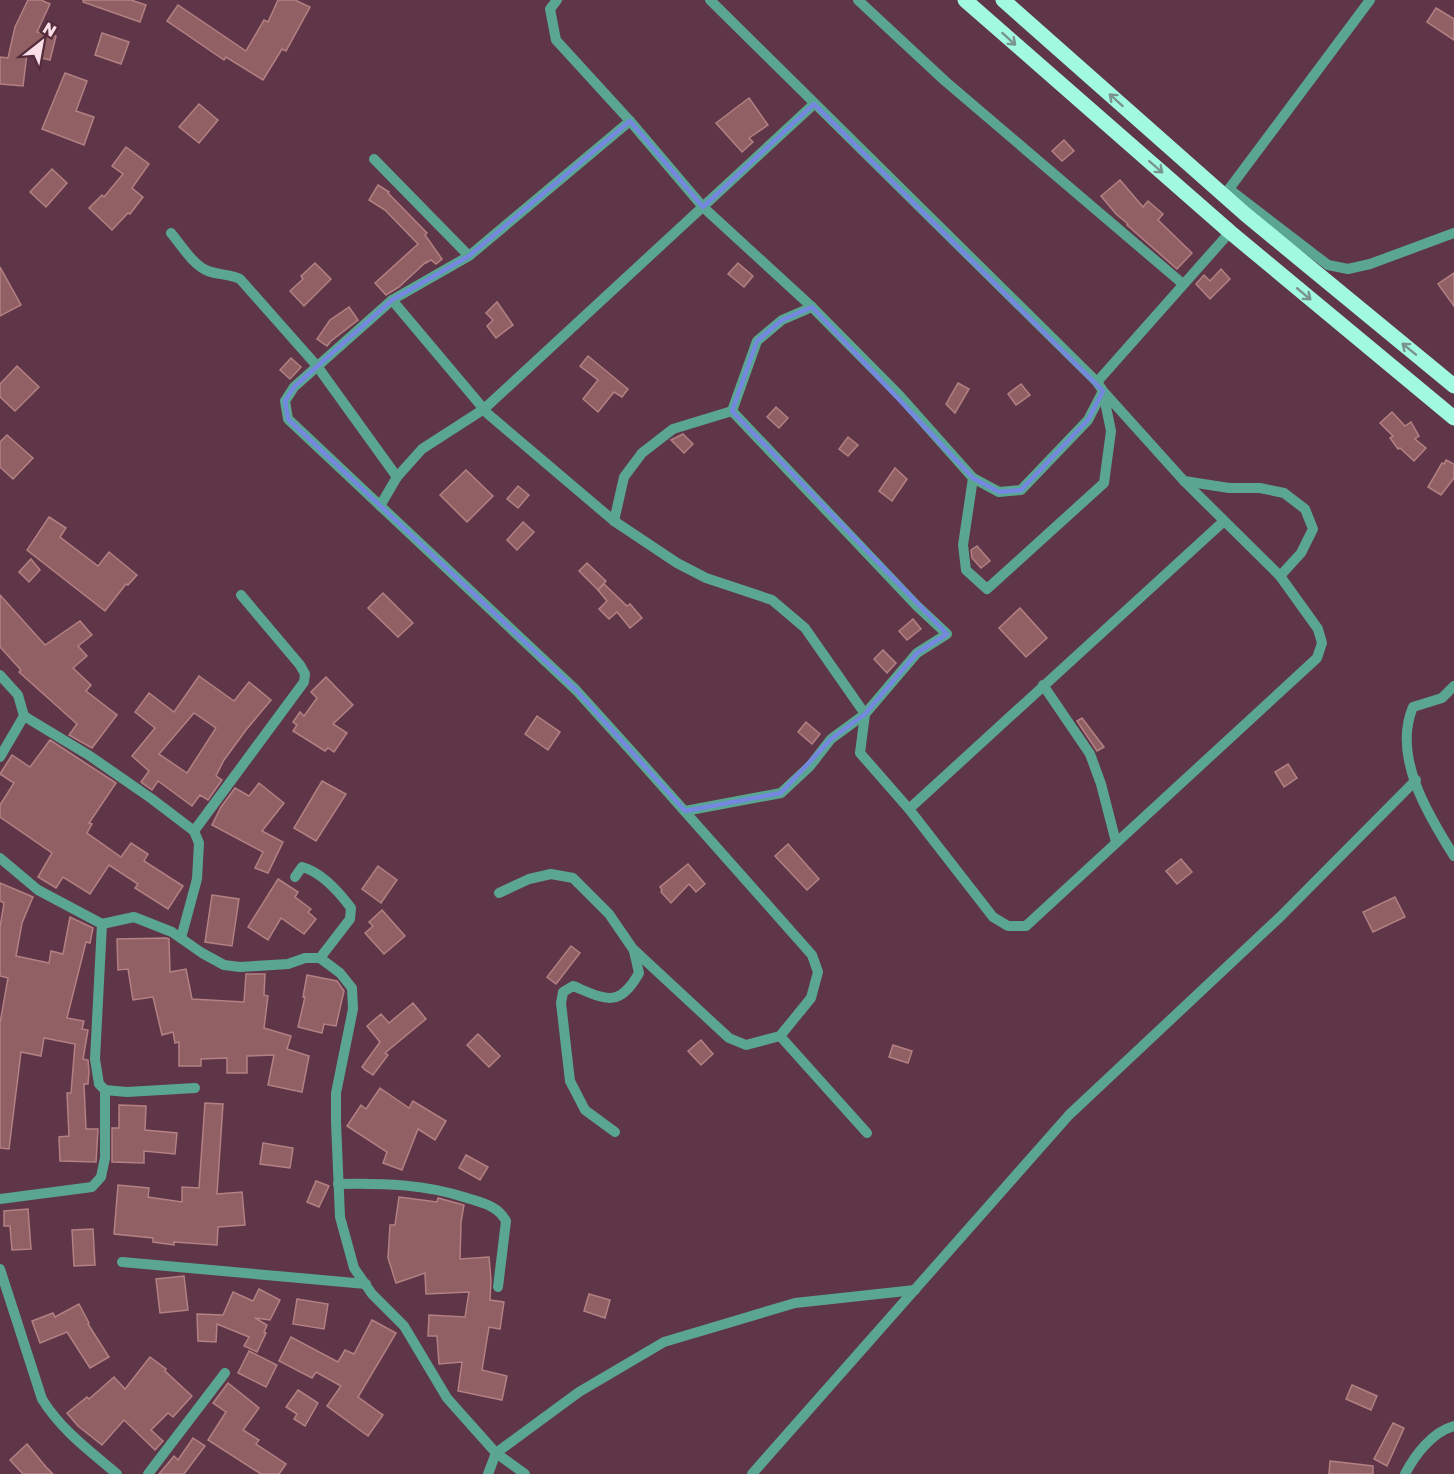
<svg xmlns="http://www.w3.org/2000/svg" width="1454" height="1474" font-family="'Golos Text',sans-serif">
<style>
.building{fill:#916064;stroke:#b38083;stroke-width:1.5;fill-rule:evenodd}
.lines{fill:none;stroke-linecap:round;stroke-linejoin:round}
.minor{stroke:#5aa692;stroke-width:10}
.major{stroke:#a1fae0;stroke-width:15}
.oneway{stroke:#7a938e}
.marked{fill:none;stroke:#7588df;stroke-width:4.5;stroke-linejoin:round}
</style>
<rect width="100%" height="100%" fill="#5f3647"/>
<g class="building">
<path d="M28,0H41L50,4L37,32L56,36L50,60L27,54L23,86L0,84V57L8,58L15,27Z"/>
<path d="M83,0H131L146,5L140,22L83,2Z"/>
<path d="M278,0H295L310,7L286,51L282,49L263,80L226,57L224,60L167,21L178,5L246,51L264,20L268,22Z"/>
<path d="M1436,8L1454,19V40L1427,22Z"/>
<path d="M102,33L129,42L121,64L95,55Z"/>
<path d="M65,73L87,81L76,111L94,117L84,145L42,129Z"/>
<path d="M749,98L768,125L749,138L753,142L742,152L716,123Z"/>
<path d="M199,104L218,120L199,143L179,127Z"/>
<path d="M1064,140L1074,151L1062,161L1052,151Z"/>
<path d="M126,147L149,164L132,188L143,197L130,214L128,213L112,230L89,208L102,195L104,197L123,174L112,166Z"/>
<path d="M52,169L67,183L46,207L30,192Z"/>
<path d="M1120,180L1143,207L1148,201L1163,214L1158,220L1192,253L1177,269L1127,225L1128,224L1116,214L1101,196Z"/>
<path d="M378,185L389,192L388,193L427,233L425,235L442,259L436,264L431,260L426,263V262L399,287L386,295L375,283L418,244L385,210L369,200Z"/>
<path d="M315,263L331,279L304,306L290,291L303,279L301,276Z"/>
<path d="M738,263L753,276L744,287L728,274Z"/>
<path d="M0,267L21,305L0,316Z"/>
<path d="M1221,269L1230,279L1210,299L1196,284L1204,275L1210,281Z"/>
<path d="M1454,273V306L1438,284Z"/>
<path d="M497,302L513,325L496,338L487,326L493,320L486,313Z"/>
<path d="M349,307L358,320L331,341L327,346L317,339L330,320Z"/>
<path d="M588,356L628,389L622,397L614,392L598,412L583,399L598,380L580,366Z"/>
<path d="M291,358L301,367L290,379L280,370Z"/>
<path d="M17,366L39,387L15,411L0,397V384Z"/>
<path d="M958,383L969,389L955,413L946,404Z"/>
<path d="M1021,384L1030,395L1016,405L1008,394Z"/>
<path d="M776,407L788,418L779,428L767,417Z"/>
<path d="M1392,412L1405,426L1411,422L1419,436L1415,439L1426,448L1414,461L1400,448L1398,449L1390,438L1393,436L1380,423Z"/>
<path d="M683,434L693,444L684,453L671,440Z"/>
<path d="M7,435L33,458L13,479L0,467V442Z"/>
<path d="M848,437L858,445L848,456L839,449Z"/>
<path d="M1446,460L1454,464V478L1441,495L1428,487L1442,463L1444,464Z"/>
<path d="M895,468L907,479L892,501L879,491Z"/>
<path d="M466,470L493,496L467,522L440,495Z"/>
<path d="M518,486L529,495L518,508L507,499Z"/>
<path d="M49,517L66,528L60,537L98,566L109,552L137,575L128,585L126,584L105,611L27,550Z"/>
<path d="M523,522L534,532L517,550L507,540Z"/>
<path d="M977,546L990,561L981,568L972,558L971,550Z"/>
<path d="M31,559L40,570L29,582L19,572Z"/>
<path d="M587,563L606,581L598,590L579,571Z"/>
<path d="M604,584L627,606L630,604L642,618L630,628L617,612L609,619L599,609L607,601L598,590Z"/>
<path d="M383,593L413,623L398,637L368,608Z"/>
<path d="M0,595L45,645L80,621L92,635L78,646L87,656L73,668L91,685L86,691L117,715L92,748L69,735L77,724L19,672L21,670L0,647Z"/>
<path d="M1020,608L1047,638L1026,657L999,628Z"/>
<path d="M913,619L921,629L907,640L899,631Z"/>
<path d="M883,650L896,663L887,673L874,659Z"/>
<path d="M199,676L234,701L249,682L271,700L246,730L224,760L216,776L222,780L208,800L200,795L192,806L158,781L152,790L141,782L149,771L132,756L155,728L135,712L149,693L174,712ZM194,713L216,728L187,773L159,754Z"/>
<path d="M326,677L353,705L333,724L347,733L334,752L328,748L325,751L293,731L297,725L293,722L300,712L304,716L317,698L311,692Z"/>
<path d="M537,716L560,732L548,750L525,734Z"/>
<path d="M1082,718L1104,747L1097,751L1077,721Z"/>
<path d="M806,722L820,734L812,744L798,732Z"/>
<path d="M50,740L116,783L89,823L92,824L87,833L121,857L131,843L148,854L144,861L183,886L168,909L135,888L138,884L109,865L90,894L63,877L56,888L38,877L52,853L0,817V805L14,783L0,774L12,755L30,767Z"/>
<path d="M1288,764L1297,778L1284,787L1275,772Z"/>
<path d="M322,781L346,794L316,841L294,828Z"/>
<path d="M259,783L284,803L262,831L283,842L268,873L255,868L263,852L212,825L221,807L235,788L249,796Z"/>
<path d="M788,844L819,879L807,890L775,856Z"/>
<path d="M1181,859L1192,872L1177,884L1166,871Z"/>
<path d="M688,864L705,884L696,892L689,884L671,903L661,892L662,890L660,887Z"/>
<path d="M378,866L397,880L381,903L362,889Z"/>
<path d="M278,879L298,892L295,897L311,909L308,912L316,919L304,934L281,918L268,940L248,927Z"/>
<path d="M0,883L33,897L22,923L16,956L49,963L51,951L63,954L70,917L93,928L90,943L86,942L67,1018L84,1021L82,1029L88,1030L83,1059L88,1060L89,1072L88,1084H84L86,1129H98L96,1162L60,1161L59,1137L69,1136L67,1093H71L75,1044L44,1038L41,1056L21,1052L9,1149L0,1148V1023L8,978L0,976V927L4,903L0,901Z"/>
<path d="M212,895L239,899L232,946L205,942Z"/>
<path d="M1395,897L1405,917L1373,932L1363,912Z"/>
<path d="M382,910L405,936L384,954L365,933L373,926L369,922Z"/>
<path d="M166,938L169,939L170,972L186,969L192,999L244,1002L246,974H265L264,995L268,996L264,1028L291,1036L287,1049L309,1056L302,1092L268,1085L274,1055L247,1056V1073H227V1058L201,1059V1066H179V1042L175,1043L173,1032L162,1035L153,997L133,1000L128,969L118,970L117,939Z"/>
<path d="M571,946L580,953L556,984L547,977Z"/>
<path d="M307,975L337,981L344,991L336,1026L324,1024L322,1033L298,1027L305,997H303Z"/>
<path d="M413,1003L426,1019L385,1053L388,1055L373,1075L365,1070L362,1067L380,1042L367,1026L381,1014L389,1023Z"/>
<path d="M478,1034L500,1056L489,1067L467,1045Z"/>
<path d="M701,1040L713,1054L701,1065L688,1051Z"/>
<path d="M893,1045L912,1051L908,1063L889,1057Z"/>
<path d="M380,1088L409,1108L413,1101L446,1121L435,1140L418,1129L402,1170L383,1163L387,1152L347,1126L361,1105L366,1109Z"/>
<path d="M205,1103L223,1104L217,1194L242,1192L245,1225L218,1227L217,1245L174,1242V1245L153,1242V1238L114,1234L118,1185L149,1188L148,1197L182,1202V1187L199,1188Z"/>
<path d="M119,1105L146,1106L145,1130L177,1133L175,1154L144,1151V1163L112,1162V1128H119Z"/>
<path d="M263,1143L293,1148L290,1168L260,1164Z"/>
<path d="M466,1155L488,1167L480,1180L459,1168Z"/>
<path d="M316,1181L329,1186L319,1207L307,1202Z"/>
<path d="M399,1197L437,1202L438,1198L464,1205L461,1222L460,1259L489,1257L491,1280L490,1300L504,1302L500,1329L489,1327L482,1370L507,1376L502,1400L458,1391L462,1362L439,1364L437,1336H428L429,1315L465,1317L469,1292L426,1294L425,1273L396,1283L388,1258L390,1225H395Z"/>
<path d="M28,1209L31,1249L12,1250L10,1226H4V1211Z"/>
<path d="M93,1229L95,1265L74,1266L72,1230Z"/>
<path d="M184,1276L188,1310L160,1313L156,1279Z"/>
<path d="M259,1289L280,1300L270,1320L255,1318L267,1325L264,1332L266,1333L257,1352L244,1346L249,1337L217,1324L216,1342L198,1341L197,1314L223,1315L233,1292L253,1301Z"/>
<path d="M589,1294L610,1300L605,1318L584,1311Z"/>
<path d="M297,1299L328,1304L324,1329L293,1324Z"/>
<path d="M79,1304L89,1323L88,1324L109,1357L90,1368L67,1332L40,1343L32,1321L53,1313L55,1317Z"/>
<path d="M372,1320L396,1333L358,1397L383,1415L368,1436L327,1406L341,1386L316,1372L312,1378L279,1361L291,1337L338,1362L345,1350L354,1354Z"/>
<path d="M249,1351L277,1365L266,1387L238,1373Z"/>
<path d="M150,1357L166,1369L165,1371L192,1396L173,1417L168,1413L151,1430L163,1441L155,1450L124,1420L102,1445L78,1426L67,1413L87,1397L89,1399L114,1377L125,1389Z"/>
<path d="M228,1383L259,1408L243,1430L259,1440L256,1444L286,1464L279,1474H261L208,1440L226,1412L213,1403Z"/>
<path d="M1352,1385L1377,1396L1371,1410L1346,1399Z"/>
<path d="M298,1390L318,1403L305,1426L294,1419L297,1414L286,1407Z"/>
<path d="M1393,1423L1404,1428L1387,1466L1374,1459Z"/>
<path d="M193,1438L205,1446L184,1474H159L174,1456L178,1460Z"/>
<path d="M27,1444L46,1467L53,1474H23L10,1460Z"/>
<path d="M1330,1461L1373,1466V1474H1329Z"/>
</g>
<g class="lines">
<g class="minor">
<path d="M557,0L550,9L556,40L630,121L703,207L812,307L900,396L973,478L999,492L1021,490L1088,420L1103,391"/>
<path d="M858,0L945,81L1183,284"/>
<path d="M374,159L469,256"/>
<path d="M1229,189L1328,265L1348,269L1370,264L1454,233"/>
<path d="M1226,193L1370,0"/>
<path d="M171,233C182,246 193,265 208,271C218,275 230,274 240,279L317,366L397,477"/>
<path d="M392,300L488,414L614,521L677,563L706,578L772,600L805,628L865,714L860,753L909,809L993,917L1008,926H1026L1317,658L1322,643L1318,629L1280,576L1184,481L1103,391L1097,382L710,0"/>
<path d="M1097,382L1230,232"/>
<path d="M732,411L757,341L782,320L812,307"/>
<path d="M973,478L963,545L966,570L987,589L1104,483L1111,431L1103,392"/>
<path d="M1184,481L1229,488H1260L1284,493L1305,509L1313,529L1301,553L1280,576"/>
<path d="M380,506L397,477L422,449L484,409L814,104"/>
<path d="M614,521L624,477L642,453L673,429L732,411"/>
<path d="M0,675L18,695L24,716L0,757"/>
<path d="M1043,685L1090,754L1101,784L1116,842"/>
<path d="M1454,686L1442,698L1413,707C1392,756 1428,815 1454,856"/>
<path d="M24,716L90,756L152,799L194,831L199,843L197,879L181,938"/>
<path d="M909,809L1224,521"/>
<path d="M685,811L781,793L810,766L831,739L865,714L917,653L947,634L917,606L732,411"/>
<path d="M194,831L304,682L305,674L300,665L241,595"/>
<path d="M0,858L38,890L102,924L134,917L172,932L202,953L224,965L240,967L288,964L305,958H320L340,973L352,988L353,1009L336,1093V1122L340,1217L354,1268L372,1294L404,1326L447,1398L496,1453L525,1474"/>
<path d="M295,877L302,867C322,872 339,892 351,908L350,919L320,958"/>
<path d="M499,893L529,879L551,874L573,878L609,914L633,949L729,1038L746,1045L780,1036L811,998L818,972L812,955L633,753L576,690L288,419L285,401L294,387L392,300L469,256L630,121"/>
<path d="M102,924L95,1059L99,1084L105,1090L127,1092L195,1088"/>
<path d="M780,1036L867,1133"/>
<path d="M615,1132L585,1110L570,1081L561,1003L563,992L573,986C605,999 619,1009 639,973L634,951"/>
<path d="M338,1184C383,1183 425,1184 467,1198C483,1203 498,1206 506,1221L498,1287"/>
<path d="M0,1199L92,1187L101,1177L105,1158V1090"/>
<path d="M122,1262L366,1284"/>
<path d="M0,1269L42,1399C61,1430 90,1451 117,1474"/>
<path d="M148,1474L225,1373"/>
<path d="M488,1474L496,1453L579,1392L664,1342L795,1303L915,1290"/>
<path d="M752,1474L1069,1115L1281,916L1416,780"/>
<path d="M1405,1474C1415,1455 1432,1432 1454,1426"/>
</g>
<g class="major">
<path d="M965,0L1230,232L1454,418"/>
<path d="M1003,0L1245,214L1454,386"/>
</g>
</g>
<defs><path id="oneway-shaft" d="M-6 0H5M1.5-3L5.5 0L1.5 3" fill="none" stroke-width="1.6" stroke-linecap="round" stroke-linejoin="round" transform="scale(1.5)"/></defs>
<g class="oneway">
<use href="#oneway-shaft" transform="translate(1009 39) rotate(42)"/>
<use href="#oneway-shaft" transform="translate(1116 100) rotate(-138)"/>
<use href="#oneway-shaft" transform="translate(1156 167) rotate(41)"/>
<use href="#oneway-shaft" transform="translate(1304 294) rotate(40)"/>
<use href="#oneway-shaft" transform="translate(1409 349) rotate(-141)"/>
</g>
<path class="marked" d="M814,104L1103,391L1088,420L1021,490L999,492L973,478L812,307L782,320L757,341L732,411L947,634L917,653L865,714L831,739L781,793L685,811L576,690L288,419L285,401L294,387L392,300L469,256L630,121L703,207Z"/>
<g transform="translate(42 42) rotate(31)" stroke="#542c3c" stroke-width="4.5" paint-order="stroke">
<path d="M0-4.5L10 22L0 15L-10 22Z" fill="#fadfe9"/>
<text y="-9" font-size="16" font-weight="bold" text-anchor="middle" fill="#fadfe9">N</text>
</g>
</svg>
